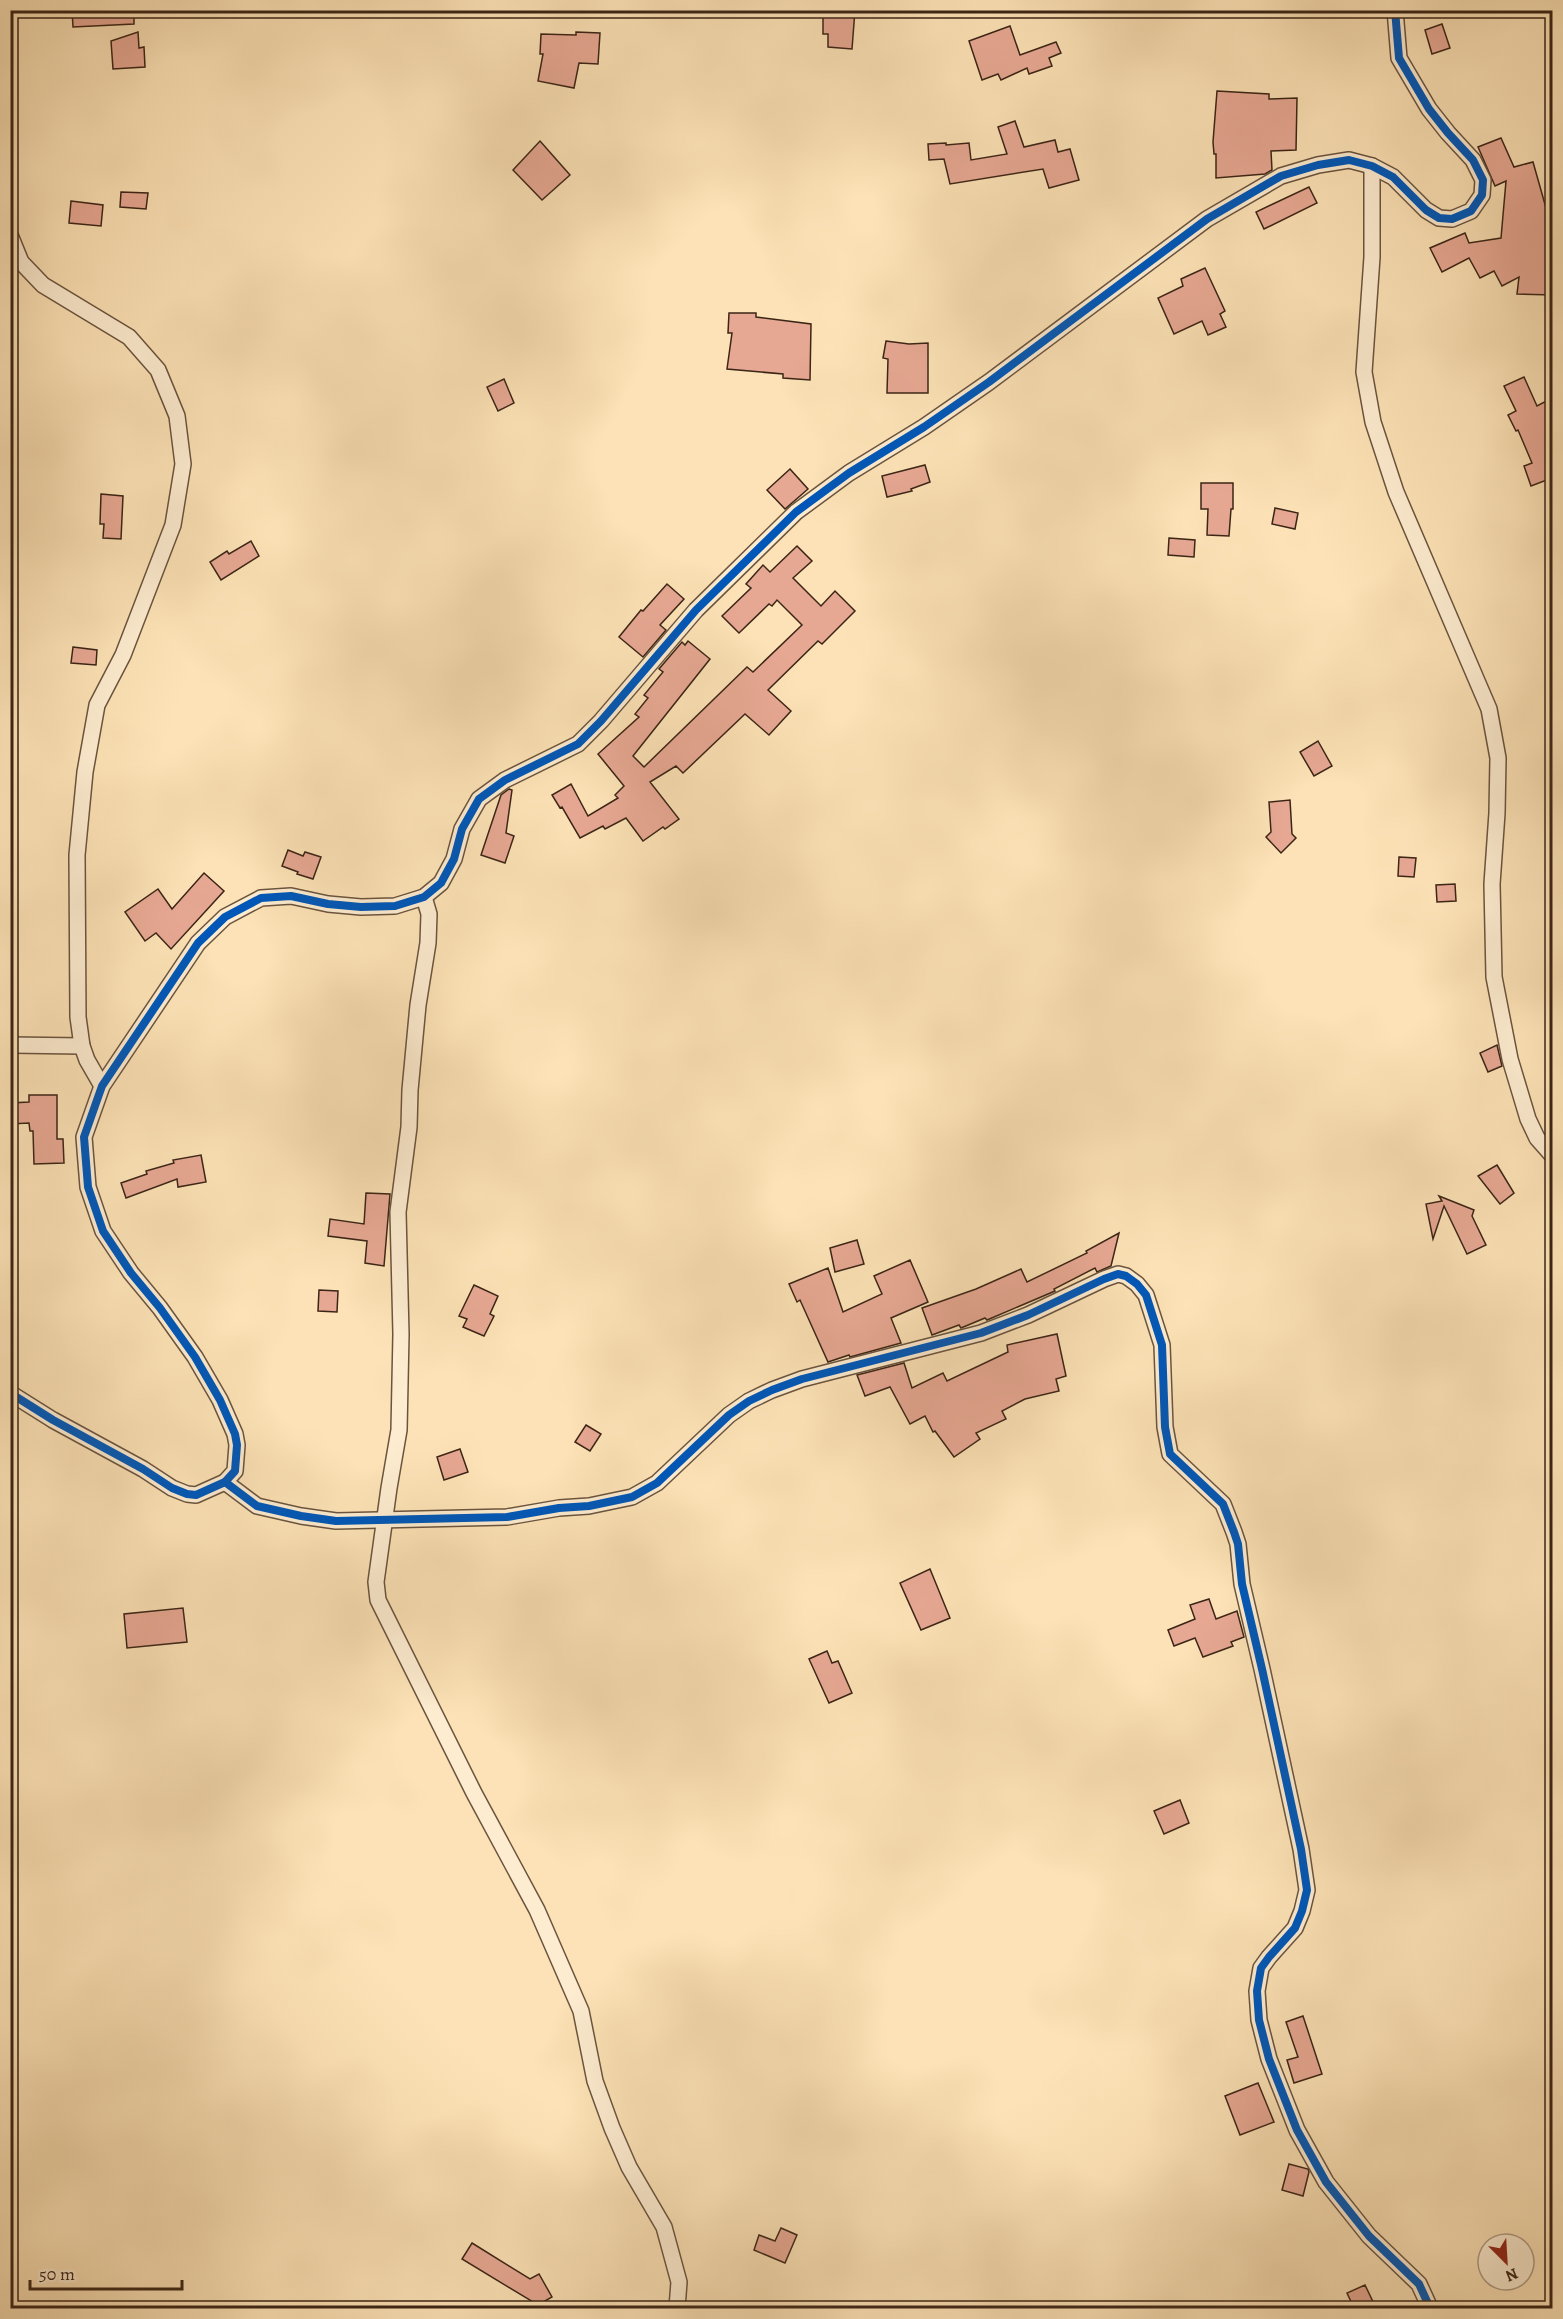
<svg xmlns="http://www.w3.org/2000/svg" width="1563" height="2319" font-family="Alegreya,serif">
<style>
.building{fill:#e7a893;stroke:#3b2516;stroke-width:1.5}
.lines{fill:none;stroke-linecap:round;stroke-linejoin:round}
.street-casing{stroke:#6b543e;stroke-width:18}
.street{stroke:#fdecd0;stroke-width:15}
.cycleway-casing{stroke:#fdecd0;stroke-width:11}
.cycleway{stroke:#0057b8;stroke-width:8}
</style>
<rect width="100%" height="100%" fill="#fce2b6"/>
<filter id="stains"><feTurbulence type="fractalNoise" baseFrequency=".00333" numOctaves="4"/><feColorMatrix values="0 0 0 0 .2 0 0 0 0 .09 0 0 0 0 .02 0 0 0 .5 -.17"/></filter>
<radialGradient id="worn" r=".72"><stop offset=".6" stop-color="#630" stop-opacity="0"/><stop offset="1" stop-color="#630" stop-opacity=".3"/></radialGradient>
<g class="building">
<path d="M72,10H134V24L73,27Z"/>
<path d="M823,10H855L852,49L828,47V34H823Z"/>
<path d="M1442,24L1450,48L1432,54L1425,30Z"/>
<path d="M1010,26L1020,55L1056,42L1061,53L1049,58L1052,66L1029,74L1027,68L1001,80L998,74L982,80L969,41Z"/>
<path d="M138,32L139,48L144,47L145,67L113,69L111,41Z"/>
<path d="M576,32L600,33L598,64L579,63L574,88L538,81L543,54H540L541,34L576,35Z"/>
<path d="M1217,91L1269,94V99L1297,98L1296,150L1271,151L1272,170L1265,174L1216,178V154H1214L1213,142Z"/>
<path d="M1015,121L1024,147L1055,140L1058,152L1070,149L1079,180L1049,188L1043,169L950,184L944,159L929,160L928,144L946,143V145L969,143L971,160L1007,154L998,127Z"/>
<path d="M1501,138L1514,167L1533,162L1548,215L1552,241V295L1517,294L1519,277L1502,286L1494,271L1480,278L1469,258L1442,272L1430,248L1465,233L1469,243L1501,238L1506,181L1495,186L1478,147Z"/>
<path d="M540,141L570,175L542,200L513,170Z"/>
<path d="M1309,187L1317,203L1264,229L1256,212Z"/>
<path d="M121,192L148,193L146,209L120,207Z"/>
<path d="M71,201L103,205L101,226L69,223Z"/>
<path d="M1205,268L1225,311L1220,314L1226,327L1208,335L1202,321L1174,334L1158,298L1183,286L1181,279Z"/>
<path d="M729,313H756V317L811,324L810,380L783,378V374L727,369L732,333H728Z"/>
<path d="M886,341L909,344L928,343V393H887L888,359L883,358Z"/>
<path d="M1524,377L1537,406L1552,398V478L1531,486L1524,466L1532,463L1518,430L1516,431L1508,415L1516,411L1504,386Z"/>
<path d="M504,379L514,403L498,411L487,387Z"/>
<path d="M925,465L930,482L911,489L912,491L887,497L882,476Z"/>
<path d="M790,469L808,489L785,509L767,490Z"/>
<path d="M1201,483H1233V509H1231L1229,536L1207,535L1208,509H1201Z"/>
<path d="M101,494L123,496L121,539L103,538L104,524H100Z"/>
<path d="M1275,508L1298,513L1295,529L1272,524Z"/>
<path d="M1169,538L1195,540L1194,557L1168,555Z"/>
<path d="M251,541L259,556L221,580L210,562L227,551L229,554Z"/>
<path d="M797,546L812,561L793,578L821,606L835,591L855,611L822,644L818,641L768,690L791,711L769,735L745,714L683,773L676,766L650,782L679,819L665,829L663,827L643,841L626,818L605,829L603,826L580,838L562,807L560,808L552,795L571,784L588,816L618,798L615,795L624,786L598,754L639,717L635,714L648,698L644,695L663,672L659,669L682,642L685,645L688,641L710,659L633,756L644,767L747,667L753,672L802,625L777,600L772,606L769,604L739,633L722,616L751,588L746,584L763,565L770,572Z"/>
<path d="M667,584L684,599L660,625L666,630L643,657L619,637L641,610L643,611Z"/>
<path d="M73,647L97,650L96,665L71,663Z"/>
<path d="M1318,741L1332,766L1314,776L1300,752Z"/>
<path d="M509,789L512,790L506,833L514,836L505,863L481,855L501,795Z"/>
<path d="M1290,800L1292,834L1296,838L1281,853L1266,837L1271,832L1269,802Z"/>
<path d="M288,850L303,856L305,852L321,857L313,879L297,874L298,872L282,866Z"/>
<path d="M1399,857L1416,858L1414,877L1398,876Z"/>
<path d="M204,873L224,891L171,949L156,933L145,941L125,912L158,889L172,909Z"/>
<path d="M1455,884L1456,901L1437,902L1436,885Z"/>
<path d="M1497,1045L1502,1066L1488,1072L1480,1053Z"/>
<path d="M29,1095H57V1139H63L64,1163L34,1164L33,1131H30L29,1123L10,1124V1103L29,1102Z"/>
<path d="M201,1155L206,1182L178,1187L177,1179L126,1198L121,1183L147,1174L146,1171L174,1163L173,1160Z"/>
<path d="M1497,1165L1514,1193L1500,1204L1478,1176Z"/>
<path d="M366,1193L390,1194L384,1266L365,1263L367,1241L328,1236L330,1219L364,1224Z"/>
<path d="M1439,1196L1474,1210L1472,1216L1486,1245L1467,1254L1444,1206L1433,1239L1426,1204L1442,1201Z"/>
<path d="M1119,1233L1111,1266L1097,1272L1095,1268L1054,1289L1055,1291L987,1320L985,1318L961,1328L959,1325L932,1335L922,1308L976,1289L1021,1269L1027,1282L1087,1253L1086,1251Z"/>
<path d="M857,1240L864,1264L835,1272L830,1248Z"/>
<path d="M910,1260L928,1302L891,1318L901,1343L850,1357L849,1355L828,1362L800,1300L797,1302L789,1284L828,1268L843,1312L882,1294L874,1276Z"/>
<path d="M474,1285L498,1296L490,1314L494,1316L484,1336L463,1327L467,1319L459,1316Z"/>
<path d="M319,1290L338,1291L337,1312L318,1311Z"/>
<path d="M1057,1334L1066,1376L1056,1379L1059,1391L1025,1399L1002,1411L1006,1419L976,1433L980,1439L954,1457L935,1431L933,1432L925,1416L910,1424L890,1387L865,1396L857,1375L904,1363L912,1388L943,1373L947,1381L1008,1352L1007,1345Z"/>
<path d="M586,1425L601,1434L590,1451L575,1442Z"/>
<path d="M460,1449L468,1472L444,1480L437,1457Z"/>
<path d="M930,1569L950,1618L921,1630L900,1583Z"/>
<path d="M1209,1599L1216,1619L1237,1611L1244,1637L1231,1642L1233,1646L1203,1657L1195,1638L1174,1646L1168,1630L1195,1619L1190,1605Z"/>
<path d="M183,1608L187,1642L127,1648L124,1614Z"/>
<path d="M827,1651L832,1663L838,1661L852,1693L829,1703L809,1659Z"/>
<path d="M1180,1800L1189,1823L1164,1834L1154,1811Z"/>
<path d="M1303,2016L1322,2074L1294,2083L1287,2060L1298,2057L1286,2022Z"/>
<path d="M1258,2083L1274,2122L1240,2135L1225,2096Z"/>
<path d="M1289,2164L1308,2169L1309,2172L1303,2196L1282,2190Z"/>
<path d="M781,2228L797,2235L785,2263L754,2250L759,2235L775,2241Z"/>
<path d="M472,2243L530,2279L539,2274L552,2297L538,2305L462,2259Z"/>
<path d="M1365,2285L1376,2308H1354L1347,2293Z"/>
</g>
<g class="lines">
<g class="street-casing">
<g id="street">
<path d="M1372,166V257L1364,372L1373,422L1396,492L1489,709L1498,758L1497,813L1492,884L1494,977L1510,1059L1528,1119L1537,1138L1552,1155"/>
<path d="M10,235L21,262L43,285L129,337L158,370L177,416L183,464L173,525L123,655L97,705L85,772L77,855L78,1017L82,1046L87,1060L102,1086"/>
<path d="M424,897L429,914L428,943L418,1005L410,1090L409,1127L398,1212L401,1334L399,1430L389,1488L376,1582L378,1600L474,1793L537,1910L581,2011L595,2081L612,2128L629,2167L664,2227L679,2282L677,2308"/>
<path d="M10,1045L82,1046"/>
<path d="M10,1393L53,1420L143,1469L172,1488L187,1494L196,1495L225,1482L235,1471L237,1445L235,1434L220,1400L195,1357L160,1308L131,1273L103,1231L88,1187L84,1137L102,1086L198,943L225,917L261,898L291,896L328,904L361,907L395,906L424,897L441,883L454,859L462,829L479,799L505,780L578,744L601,721L696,610L796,512L849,473L924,427L989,382L1207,219L1281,176L1318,165L1349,160L1372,166L1393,177L1426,210L1439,218L1452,219L1471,211L1482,195L1483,180L1473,160L1448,133L1429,109L1399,58L1395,10"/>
<path d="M225,1482L257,1506L301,1516L336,1521L507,1517L559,1508L589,1506L632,1497L657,1483L729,1415L749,1401L772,1390L802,1379L981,1333L1028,1315L1104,1279L1118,1274L1126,1276L1137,1284L1146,1295L1162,1345L1165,1427L1170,1454L1223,1504L1234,1532L1238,1544L1242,1584L1262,1669L1301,1849L1307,1890L1302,1911L1295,1928L1269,1957L1261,1968L1257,1991L1259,2020L1269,2059L1297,2130L1326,2182L1369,2236L1419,2284L1430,2308"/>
</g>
</g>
<use href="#street" class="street"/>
<g class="cycleway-casing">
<g id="cycleway">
<path d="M10,1393L53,1420L143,1469L172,1488L187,1494L196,1495L225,1482L235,1471L237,1445L235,1434L220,1400L195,1357L160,1308L131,1273L103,1231L88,1187L84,1137L102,1086L198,943L225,917L261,898L291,896L328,904L361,907L395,906L424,897L441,883L454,859L462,829L479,799L505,780L578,744L601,721L696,610L796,512L849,473L924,427L989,382L1207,219L1281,176L1318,165L1349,160L1372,166L1393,177L1426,210L1439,218L1452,219L1471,211L1482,195L1483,180L1473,160L1448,133L1429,109L1399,58L1395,10"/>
<path d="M225,1482L257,1506L301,1516L336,1521L507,1517L559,1508L589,1506L632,1497L657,1483L729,1415L749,1401L772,1390L802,1379L981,1333L1028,1315L1104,1279L1118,1274L1126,1276L1137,1284L1146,1295L1162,1345L1165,1427L1170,1454L1223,1504L1234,1532L1238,1544L1242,1584L1262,1669L1301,1849L1307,1890L1302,1911L1295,1928L1269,1957L1261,1968L1257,1991L1259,2020L1269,2059L1297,2130L1326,2182L1369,2236L1419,2284L1430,2308"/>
</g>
</g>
<use href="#cycleway" class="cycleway"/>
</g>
<rect width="1563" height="2319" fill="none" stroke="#fce2b6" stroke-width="36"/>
<rect x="12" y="12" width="1539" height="2295" fill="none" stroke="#3b2516" stroke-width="3"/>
<rect x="18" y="18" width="1527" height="2283" fill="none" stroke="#3b2516" stroke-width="1.5"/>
<g transform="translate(1506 2262) rotate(156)"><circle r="28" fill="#fdecd0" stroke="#af9c86" stroke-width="1.5"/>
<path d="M0-4.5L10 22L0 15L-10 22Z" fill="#8f2418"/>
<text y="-9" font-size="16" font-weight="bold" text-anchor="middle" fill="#3b2516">N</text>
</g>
<path d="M30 2280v9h152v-9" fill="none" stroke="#3b2516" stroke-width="3"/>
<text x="39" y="2280" font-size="18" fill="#3b2516" stroke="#fdecd0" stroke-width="4.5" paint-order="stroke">50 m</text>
<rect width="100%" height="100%" filter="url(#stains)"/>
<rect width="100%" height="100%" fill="url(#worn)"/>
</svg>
